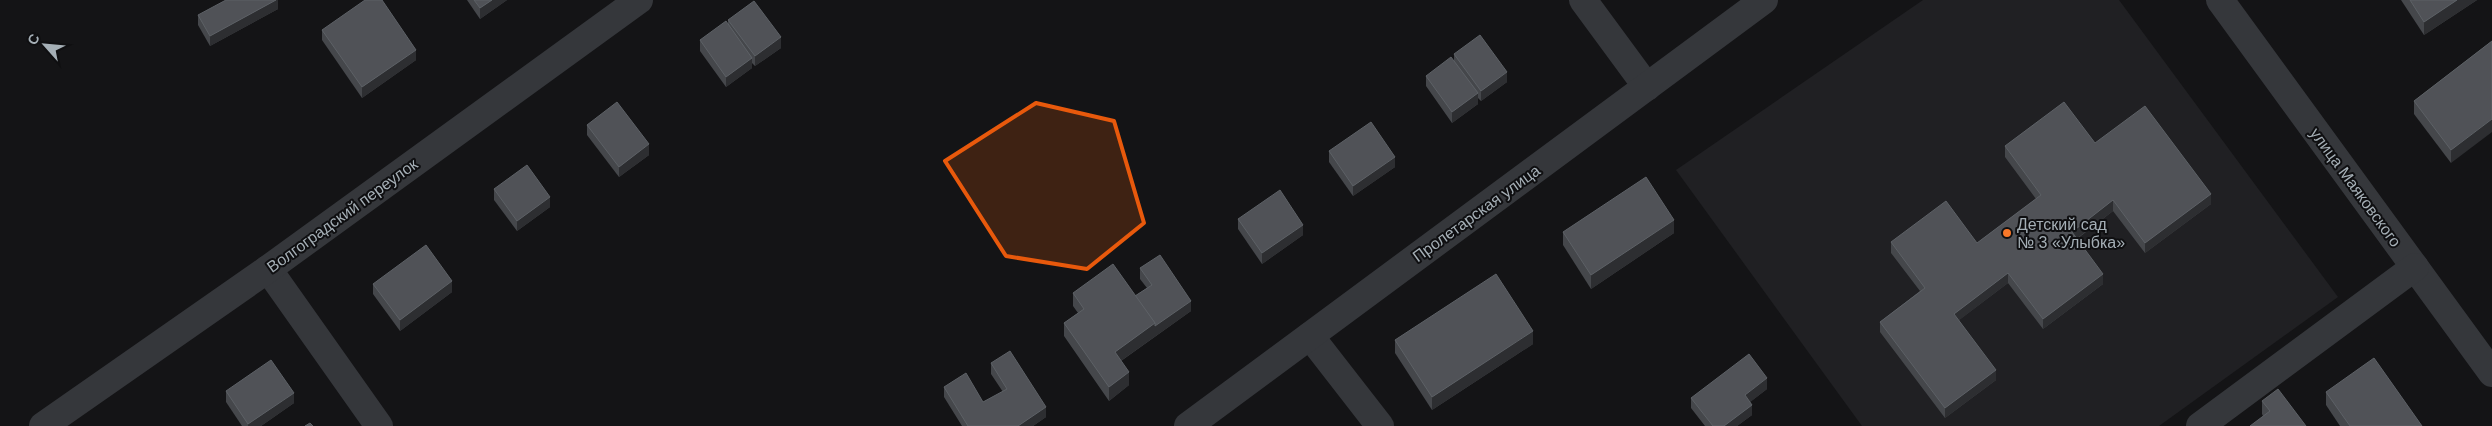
<svg xmlns="http://www.w3.org/2000/svg" width="2492" height="426" font-family="Arial,sans-serif">
<style>
.built{fill:#202023}
.lines{fill:none;stroke-linecap:round;stroke-linejoin:round}
.minor{stroke:#35373b;stroke-width:28}
.wall{fill:#45474b}
.shaded-wall{fill:#2d2e31}
.building{fill:#505257;stroke:#5d6166}
.marked{fill:#e8590c;fill-opacity:0.2;stroke:#e8590c;stroke-width:4;stroke-linejoin:round}
.poi-dot{fill:#f97829;stroke:#0f0f11;stroke-width:2}
.labels{text-anchor:middle;stroke-width:4;stroke-linejoin:round;paint-order:stroke}
.street-label{font-size:16px;fill:#a5afb6;stroke:#0f0f11}
.poi-label{font-size:16px;fill:#a5afb6;stroke:#0f0f11;text-anchor:start}
</style>
<rect width="100%" height="100%" fill="#141416"/>
<path class="built" d="M1923,0H2119L2338,297L2159,426H1862L1676,170Z"/>
<g class="lines">
<g class="minor">
<path d="M1583,0L1647,87"/>
<path d="M2220,0L2492,373"/>
<path d="M268,269L379,426"/>
<path d="M1310,336L1380,426"/>
<path d="M43,426L268,269L639,0"/>
<path d="M1188,426L1764,0"/>
<path d="M2200,426L2415,267"/>
</g>
</g>
<g class="wall">
<path d="M278,0V9L210,46L198,25V15Z"/>
<path d="M467,0H507L480,19Z"/>
<path d="M2401,0H2477L2424,35Z"/>
<path d="M728,20L781,48L755,66L752,63V68L726,87L700,51V40L728,25Z"/>
<path d="M322,30L416,60L362,98L322,40Z"/>
<path d="M2492,41L2451,163L2414,114V101Z"/>
<path d="M1454,54L1507,82L1481,101L1478,98V104L1452,123L1426,86V76L1454,61Z"/>
<path d="M587,125L649,155L619,177L587,135Z"/>
<path d="M2095,143L2211,204L2145,253L2113,211L2077,239L2103,284L2043,329L2008,283L1959,320L1996,380L1945,418L1880,332V322L1920,291L1891,253V242L1977,243L2036,199L2005,157V146Z"/>
<path d="M1329,151L1395,167L1353,196L1329,162Z"/>
<path d="M494,189L550,207L517,231L494,200Z"/>
<path d="M1238,219L1303,235L1262,264L1238,229Z"/>
<path d="M1563,232L1674,233L1591,289L1563,245Z"/>
<path d="M1140,268L1191,311L1121,361L1129,385L1109,401L1064,336V323L1078,313L1073,306V293L1135,296L1147,288L1140,279Z"/>
<path d="M373,284L452,292L400,331L373,294Z"/>
<path d="M1395,340L1533,344L1432,410L1395,353Z"/>
<path d="M991,363L1046,417L1033,426H962L944,397V387L983,402L1003,392L991,374Z"/>
<path d="M1767,389L1750,402L1752,415L1737,426H1705L1691,408V398Z"/>
<path d="M226,391L294,403L261,426H242L226,402Z"/>
<path d="M2326,392L2422,426H2340L2326,405Z"/>
<path d="M2262,401L2306,426L2263,416L2262,414Z"/>
</g>
<g class="shaded-wall">
<path d="M276,0H278V9L210,46V36Z"/>
<path d="M492,0H507L480,19V8Z"/>
<path d="M2457,0H2477L2424,35V22Z"/>
<path d="M781,37V48L755,66V56Z"/>
<path d="M416,50V60L362,98V87Z"/>
<path d="M752,58V68L726,87V77Z"/>
<path d="M1507,72V82L1481,101V91Z"/>
<path d="M1478,93V104L1452,123V112Z"/>
<path d="M2492,119V132L2451,163V150Z"/>
<path d="M649,144V155L619,177V167Z"/>
<path d="M1395,157V167L1353,196V186Z"/>
<path d="M2211,194V204L2145,253V243Z"/>
<path d="M550,197V207L517,231V221Z"/>
<path d="M2113,200V211L2072,242V232Z"/>
<path d="M1674,220V233L1591,289V275Z"/>
<path d="M1303,225V235L1262,264V253Z"/>
<path d="M2008,273V283L1954,324V314Z"/>
<path d="M2103,274V284L2043,329V319Z"/>
<path d="M452,281V292L400,331V320Z"/>
<path d="M1191,301V311L1115,365V352L1155,323Z"/>
<path d="M1533,331V344L1432,410V397Z"/>
<path d="M1996,370V380L1945,418V408Z"/>
<path d="M1129,372V385L1109,401V387Z"/>
<path d="M1767,378V389L1745,406V395Z"/>
<path d="M294,393V403L261,426H248V424Z"/>
<path d="M1752,405V415L1737,426H1724Z"/>
<path d="M1046,407V417L1033,426H1018Z"/>
</g>
<g class="building">
<path d="M226,0H276L210,36L198,15Z"/>
<path d="M365,0H382L416,50L362,87L322,30Z"/>
<path d="M474,0H492L480,8Z"/>
<path d="M2410,0H2457L2424,22Z"/>
<path d="M754,1L781,37L755,56L728,20Z"/>
<path d="M726,21L752,58L726,77L700,40Z"/>
<path d="M1480,35L1507,72L1481,91L1454,54Z"/>
<path d="M2492,41V119L2451,150L2414,101Z"/>
<path d="M1451,57L1478,93L1452,112L1426,76Z"/>
<path d="M617,102L649,144L619,167L587,125Z"/>
<path d="M2064,102L2095,143L2145,106L2211,194L2145,243L2113,200L2072,232L2103,274L2043,319L2008,273L1954,314L1996,370L1945,408L1880,322L1925,288L1891,242L1946,201L1977,243L2041,195L2005,146Z"/>
<path d="M1371,122L1395,157L1353,186L1329,151Z"/>
<path d="M527,165L550,197L517,221L494,189Z"/>
<path d="M1646,177L1674,220L1591,275L1563,232Z"/>
<path d="M1280,190L1303,225L1262,253L1238,219Z"/>
<path d="M426,245L452,281L400,320L373,284Z"/>
<path d="M1160,255L1191,301L1155,326V323L1135,296L1152,285L1140,268Z"/>
<path d="M1113,264L1155,323L1115,352L1129,372L1109,387L1064,323L1084,309L1073,293Z"/>
<path d="M1496,274L1533,331L1432,397L1395,340Z"/>
<path d="M1010,351L1046,407L1018,426H968L944,387L966,373L983,402L1007,389L991,363Z"/>
<path d="M1749,354L1767,378L1745,395L1752,405L1724,426H1713L1691,398Z"/>
<path d="M2374,358L2422,426H2350L2326,392Z"/>
<path d="M271,360L294,393L248,424L226,391Z"/>
<path d="M2278,389L2306,426H2250L2270,411L2262,401Z"/>
<path d="M310,423L313,426H305Z"/>
</g>
<path class="marked" d="M1036,103L1114,121L1144,223L1087,269L1006,256L945,161Z"/>
<circle class="poi-dot" cx="2007" cy="233" r="5"/>
<g class="labels">
<g class="street-label">
<text transform="translate(2356 187) rotate(54)" y="6">улица Маяковского</text>
<text transform="translate(1476 213) rotate(-36)" y="6">Пролетарская улица</text>
<text transform="translate(342 215) rotate(-36)" y="6">Волгоградский переулок</text>
</g>
<g class="poi-label">
<text x="2017" y="230">Детский сад<tspan x="2017" dy="18">№ 3 «Улыбка»</tspan></text>
</g>
</g>
<g transform="translate(45 45) rotate(297)" stroke="#0f0f11" stroke-width="4" paint-order="stroke">
<path d="M0-4L9 19L0 12L-9 19Z" fill="#a5afb6"/>
<text y="-8" font-size="14" font-weight="bold" text-anchor="middle" fill="#a5afb6">С</text>
</g>
</svg>
